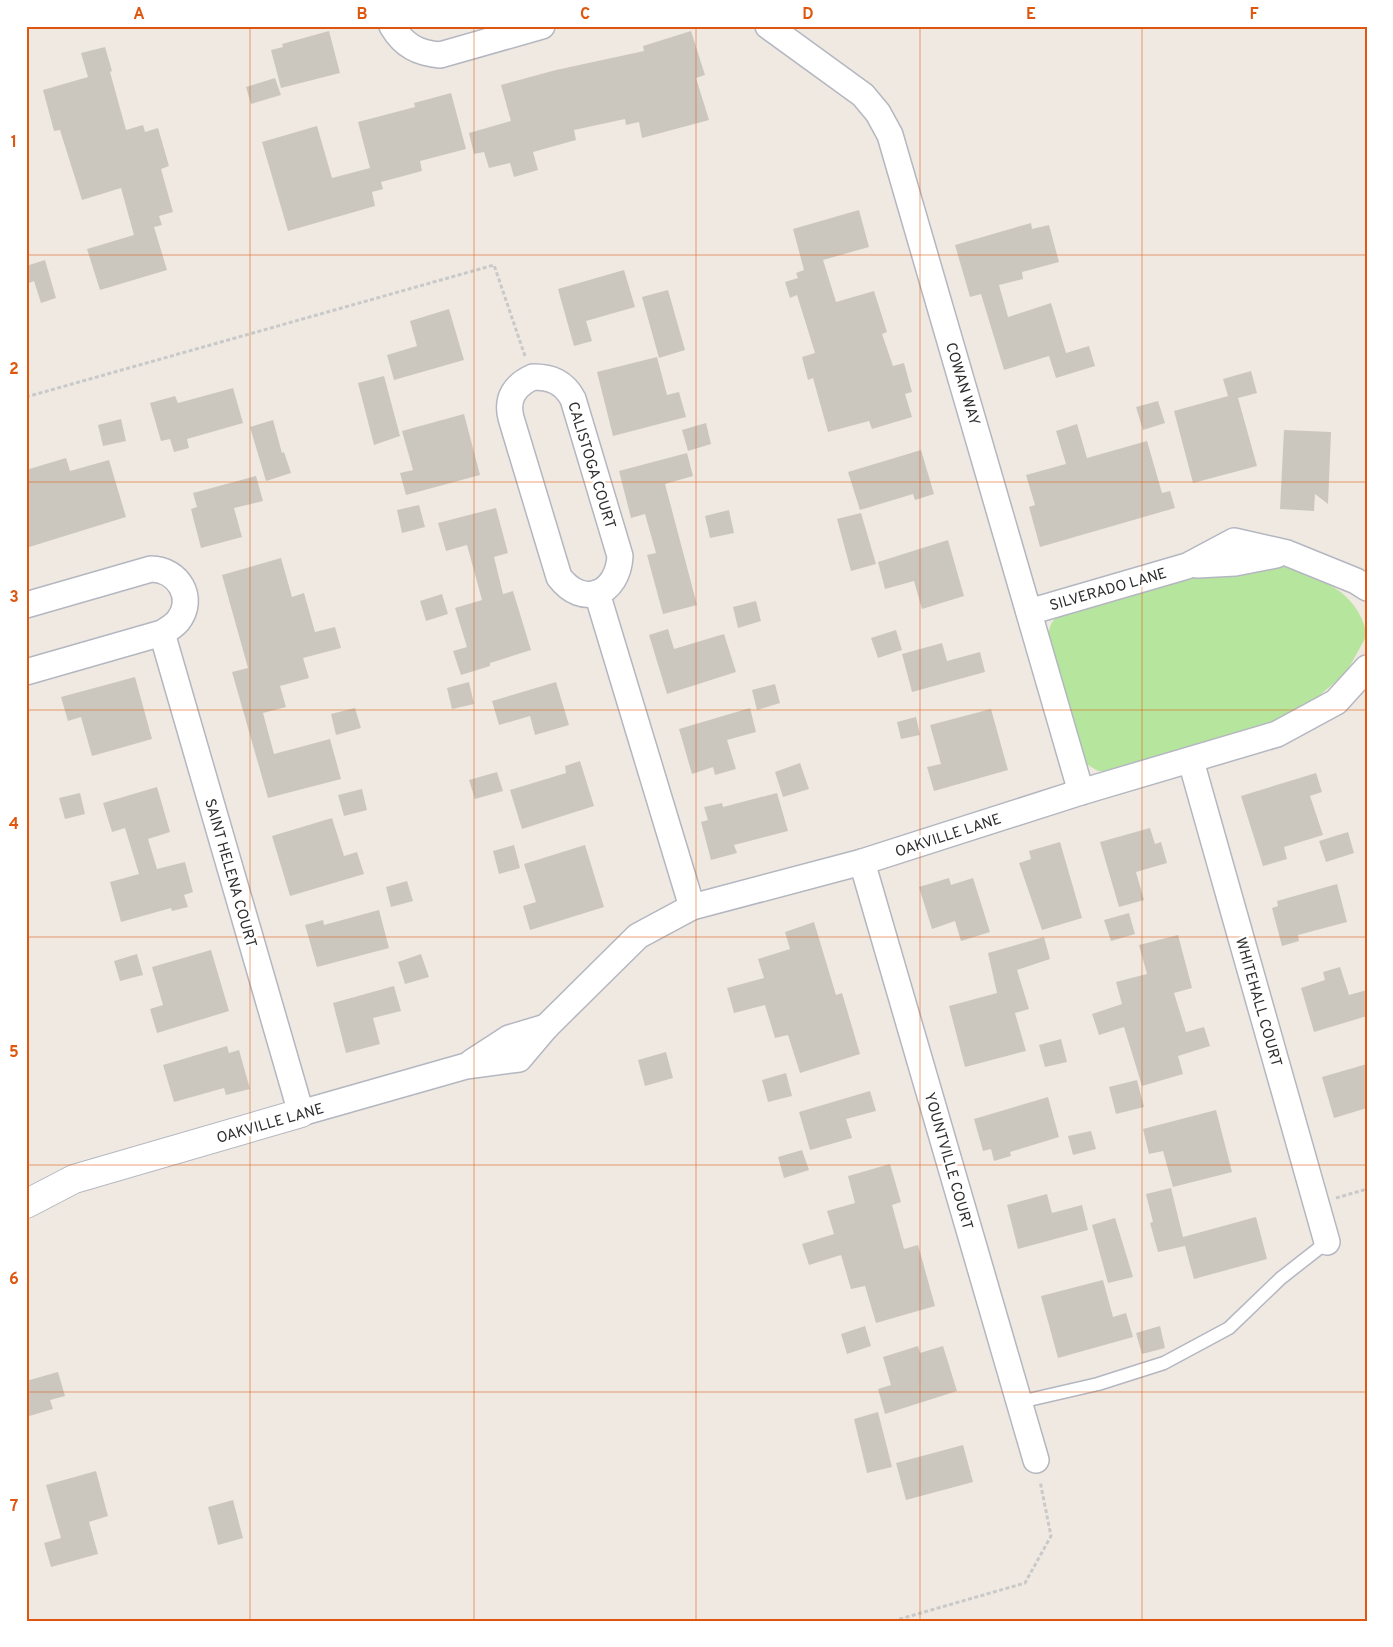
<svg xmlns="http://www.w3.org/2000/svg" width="1393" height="1647" font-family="Overpass,sans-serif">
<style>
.green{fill:#b6e59e}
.building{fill:#cbc7bf}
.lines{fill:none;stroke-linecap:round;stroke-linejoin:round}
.service-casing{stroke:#b4b7c1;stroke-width:15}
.minor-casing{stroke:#b4b7c1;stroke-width:28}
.tertiary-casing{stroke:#b4b7c1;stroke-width:30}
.path{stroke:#c9c9c9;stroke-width:3;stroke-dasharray:4 2.5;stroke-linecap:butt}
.service{stroke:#fff;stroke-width:12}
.minor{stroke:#fff;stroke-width:25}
.tertiary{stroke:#fff;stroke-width:28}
.grid{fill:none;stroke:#df570e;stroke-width:1;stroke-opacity:0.55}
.labels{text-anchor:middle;stroke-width:5;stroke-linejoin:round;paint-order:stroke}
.street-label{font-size:15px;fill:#2e2e2e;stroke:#fff}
.neatline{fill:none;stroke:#df570e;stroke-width:2}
.grid-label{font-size:16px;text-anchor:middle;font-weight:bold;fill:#df570e}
</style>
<rect width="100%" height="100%" fill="#efe9e1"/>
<path class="green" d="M1279,563C1318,579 1357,588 1367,635L1346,673L1302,710L1259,731L1114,771H1098L1078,759L1044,646L1051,624L1061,610L1190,574Z"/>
<g class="building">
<path d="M329,31L340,73L281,88L271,50L283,47L282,44Z"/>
<path d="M691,31L705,75L696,78L709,120L642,138L639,122L626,125L625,119L574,130L576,140L533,152L538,170L514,177L510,163L489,168L484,152L474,154L469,133L511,121L501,85L556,70L644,51L643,46Z"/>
<path d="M105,47L112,71L110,72L126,130L143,125L145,132L158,128L169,166L161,169L173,212L159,216L162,225L154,227L167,270L100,290L87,249L134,235L121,188L82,200L60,130L54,131L43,90L88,77L81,53Z"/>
<path d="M275,78L281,95L251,104L246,87Z"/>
<path d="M451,93L466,149L420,161L422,171L381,182L383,189L372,192L375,206L288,231L262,142L317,126L332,178L370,168L358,122L415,107L414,103Z"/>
<path d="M859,210L869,247L823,260L836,302L874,291L887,332L882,334L893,366L904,363L912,392L905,394L912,417L872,429L869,421L828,432L813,378L808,380L802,357L815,353L797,295L790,298L785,282L798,278L796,273L804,270L793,229Z"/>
<path d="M1031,223L1032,229L1049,225L1059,262L1022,272L1023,279L999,285L1008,317L1051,303L1066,353L1089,346L1095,366L1056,378L1049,356L1004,370L981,294L970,297L955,245Z"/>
<path d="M45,260L56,298L41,303L34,281L26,284V266Z"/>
<path d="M624,270L635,307L586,321L592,341L574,346L558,289Z"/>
<path d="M668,290L685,350L659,358L642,297Z"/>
<path d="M449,309L464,360L394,380L387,355L417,346L410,321Z"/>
<path d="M657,357L667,395L679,392L686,417L613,436L597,372Z"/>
<path d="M1251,371L1257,393L1238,398L1257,466L1193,483L1174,411L1228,396L1223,379Z"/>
<path d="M384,376L400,436L374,445L358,383Z"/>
<path d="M233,388L243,423L187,439L189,448L174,452L170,439L161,441L150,403L175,396L178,403Z"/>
<path d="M1158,401L1165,423L1143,430L1136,407Z"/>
<path d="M464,414L480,475L406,495L400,473L413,470L402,431Z"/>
<path d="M121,419L126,441L103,446L98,425Z"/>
<path d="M273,420L282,453L284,452L291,473L266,481L250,427Z"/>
<path d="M706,423L711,444L688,451L682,430Z"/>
<path d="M1077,424L1087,458L1147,441L1162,493L1170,491L1175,508L1040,547L1029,507L1035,505L1026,475L1066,464L1056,431Z"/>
<path d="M1284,430L1331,432L1328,504L1315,494L1314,511L1280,509Z"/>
<path d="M921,450L934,494L915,500L913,494L860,510L848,472Z"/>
<path d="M687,453L693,476L665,484L697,605L663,614L647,555L656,553L645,514L631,518L619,471Z"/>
<path d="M66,458L70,471L109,460L126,517L26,548V470Z"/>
<path d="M256,476L263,501L234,508L242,537L201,548L191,509L197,507L193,493Z"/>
<path d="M419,505L425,527L402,533L397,510Z"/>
<path d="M496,508L508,553L494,557L503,594L513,591L531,650L490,663V666L461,675L453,651L467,647L455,608L482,600L467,545L446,551L438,523Z"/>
<path d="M729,510L734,533L710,538L705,516Z"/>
<path d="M861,513L876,564L851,571L837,519Z"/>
<path d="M948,540L964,596L922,609L914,581L885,589L878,562Z"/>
<path d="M281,558L292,597L304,593L315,632L335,627L341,648L303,658L309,678L280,686L286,707L263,713L274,754L330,739L341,779L268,798L232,672L248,668L222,575Z"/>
<path d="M442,594L448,614L426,621L420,601Z"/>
<path d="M756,601L761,621L738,628L733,607Z"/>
<path d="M668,629L674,649L724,634L736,672L667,694L649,635Z"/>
<path d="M896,630L902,650L878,658L871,638Z"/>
<path d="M942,643L947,661L980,652L985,672L912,692L902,654Z"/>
<path d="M135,677L152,739L92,756L81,717L68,721L61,697Z"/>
<path d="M469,682L474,704L452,709L447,688Z"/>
<path d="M556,682L569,725L535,735L530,716L499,725L492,701Z"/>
<path d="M775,684L780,703L757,710L752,690Z"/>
<path d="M355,708L361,728L336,735L331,714Z"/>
<path d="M750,708L756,732L727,740L736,769L715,775L713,767L692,774L679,729Z"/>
<path d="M991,709L1008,770L934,791L927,767L941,764L930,725Z"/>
<path d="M916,717L920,735L901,739L897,722Z"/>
<path d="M580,761L594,806L522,829L510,790L566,773L565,766Z"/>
<path d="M800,763L809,789L783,797L775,772Z"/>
<path d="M497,772L503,791L475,799L469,780Z"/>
<path d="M1316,773L1322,792L1310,796L1323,835L1284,847L1287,859L1263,866L1241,796Z"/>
<path d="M157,787L170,832L148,839L157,869L185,862L193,892L184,895L188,907L172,911L171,908L121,922L110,882L139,874L125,828L112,832L103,803Z"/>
<path d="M362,789L367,810L344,816L338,795Z"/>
<path d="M80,793L85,814L65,819L59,798Z"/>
<path d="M777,793L788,831L734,845L737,853L711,860L701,822L708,820L704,807L722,803L723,807Z"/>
<path d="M332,818L344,856L357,852L364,874L290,896L272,836Z"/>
<path d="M1150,828L1155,844L1161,842L1167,863L1136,872L1144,900L1119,907L1100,842Z"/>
<path d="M1348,832L1354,853L1326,862L1319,841Z"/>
<path d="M1060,842L1082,918L1042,930L1019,863L1031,859L1029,851Z"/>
<path d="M514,845L520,868L499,874L493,851Z"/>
<path d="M585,845L604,907L530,930L523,906L536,902L524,864Z"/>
<path d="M949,878L951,885L973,878L990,932L961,941L955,921L932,929L919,887Z"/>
<path d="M407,881L413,901L391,907L386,887Z"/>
<path d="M1337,884L1347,922L1298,935L1299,941L1282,946L1272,908L1278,906L1277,901Z"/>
<path d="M379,910L389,948L317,967L305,925L323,920L324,925Z"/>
<path d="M1129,913L1135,934L1111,941L1104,920Z"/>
<path d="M814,922L836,995L842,993L860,1054L800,1073L788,1035L775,1038L765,1005L734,1013L727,988L764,978L758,959L790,949L785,932Z"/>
<path d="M1178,935L1192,988L1174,993L1186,1032L1204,1027L1210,1046L1178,1056L1183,1074L1142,1086L1124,1027L1099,1035L1092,1014L1122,1004L1116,982L1147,974L1139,945Z"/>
<path d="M1044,937L1050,959L1017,970L1029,1009L1015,1013L1026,1051L965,1067L949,1006L997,993L988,953Z"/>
<path d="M211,950L229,1011L157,1033L150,1009L163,1005L152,967Z"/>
<path d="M137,954L143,975L120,981L114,961Z"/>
<path d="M421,954L429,977L405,984L398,962Z"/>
<path d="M1340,967L1349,995L1367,990V1016L1314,1032L1301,988L1325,980L1323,972Z"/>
<path d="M394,986L401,1011L373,1018L380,1044L346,1053L333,1003Z"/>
<path d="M1061,1039L1067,1062L1045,1067L1039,1045Z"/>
<path d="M227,1046L229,1053L239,1050L250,1089L226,1095L224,1088L174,1102L163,1065Z"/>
<path d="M666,1052L673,1078L645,1086L638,1060Z"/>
<path d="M1367,1064V1108L1334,1118L1322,1077Z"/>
<path d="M786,1073L792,1096L768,1102L762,1080Z"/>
<path d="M1137,1080L1144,1107L1116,1114L1109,1087Z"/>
<path d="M870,1091L876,1111L846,1119L852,1138L810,1150L799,1112Z"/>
<path d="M1048,1097L1059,1137L1010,1152L1011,1156L994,1161L991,1149L983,1151L974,1119Z"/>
<path d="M1216,1110L1232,1172L1173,1187L1163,1151L1149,1154L1143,1129Z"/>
<path d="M1091,1131L1096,1149L1073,1155L1068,1136Z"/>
<path d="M802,1150L809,1170L784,1178L778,1157Z"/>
<path d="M890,1164L901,1202L892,1205L904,1249L918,1245L935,1306L876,1323L865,1286L851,1289L841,1255L809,1265L802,1244L834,1234L827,1211L855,1203L848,1176Z"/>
<path d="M1171,1188L1183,1237L1256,1217L1267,1259L1194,1279L1185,1246L1158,1252L1150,1223L1153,1222L1146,1194Z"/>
<path d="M1047,1194L1052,1213L1082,1205L1088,1230L1018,1249L1007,1205Z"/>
<path d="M1115,1218L1133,1277L1108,1283L1092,1225Z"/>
<path d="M1103,1280L1113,1317L1126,1313L1133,1337L1058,1358L1041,1296Z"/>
<path d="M865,1326L871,1346L847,1354L841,1334Z"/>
<path d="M1160,1326L1165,1348L1142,1354L1136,1333Z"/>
<path d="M918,1346L920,1353L943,1346L957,1391L885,1414L878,1389L891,1385L883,1357Z"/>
<path d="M58,1372L65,1396L50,1400L53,1409L26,1417V1381Z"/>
<path d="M878,1412L892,1467L867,1473L854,1419Z"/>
<path d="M963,1445L973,1482L906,1500L896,1463Z"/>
<path d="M96,1471L108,1516L89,1522L98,1554L51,1567L44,1543L61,1538L46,1485Z"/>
<path d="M233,1500L243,1538L218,1545L208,1507Z"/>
</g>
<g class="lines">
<g class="service-casing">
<path id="service" d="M1020,1402L1098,1384L1164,1363L1229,1328L1281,1278L1327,1242"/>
</g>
<g class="minor-casing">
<g id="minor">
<path d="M392,26C404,46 418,53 440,55L542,26"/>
<path d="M768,26L863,95L878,113L890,135L1081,792"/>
<path d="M533,377C551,377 564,382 573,399L620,556C618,594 583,609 559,577L511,418C506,398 515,385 533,377Z"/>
<path d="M1197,565L1235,563L1276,555"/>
<path d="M597,593L692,907"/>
<path d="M26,605L151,569C178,569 196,598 178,621C174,626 167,630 162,633L26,672"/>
<path d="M1029,612L1187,566L1234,541L1287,553L1356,581L1367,588"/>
<path d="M162,633L301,1113L466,1066L519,1059L546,1027L638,936L692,907L862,862L1081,792L1277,734L1336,702L1367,668"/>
<path d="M1191,761L1327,1242"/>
<path d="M862,862L1036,1460"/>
<path d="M472,1062L509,1038L546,1027"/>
</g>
</g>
<g class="tertiary-casing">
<path id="tertiary" d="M26,1204L74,1179L301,1113"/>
</g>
<g class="path">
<path d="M26,397L494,265L525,356"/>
<path d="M1336,1198L1367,1189"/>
<path d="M893,1621L1025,1583L1051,1536L1040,1481"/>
</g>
<use href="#service" class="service"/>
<use href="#minor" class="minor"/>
<use href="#tertiary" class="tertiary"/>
</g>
<path class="grid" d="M250,26V1621M474,26V1621M696,26V1621M920,26V1621M1142,26V1621M26,255H1367M26,482H1367M26,710H1367M26,937H1367M26,1165H1367M26,1392H1367"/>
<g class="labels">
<g class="street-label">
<text transform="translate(963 384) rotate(73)" y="5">COWAN WAY</text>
<text transform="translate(592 465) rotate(73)" y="5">CALISTOGA COURT</text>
<text transform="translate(1108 589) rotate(-16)" y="5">SILVERADO LANE</text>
<text transform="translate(948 835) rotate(-18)" y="5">OAKVILLE LANE</text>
<text transform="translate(231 873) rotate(74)" y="5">SAINT HELENA COURT</text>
<text transform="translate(1259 1002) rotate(74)" y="5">WHITEHALL COURT</text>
<text transform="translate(270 1123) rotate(-16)" y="5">OAKVILLE LANE</text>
<text transform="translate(949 1161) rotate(74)" y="5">YOUNTVILLE COURT</text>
</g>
</g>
<rect width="1393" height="1647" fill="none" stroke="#ffffff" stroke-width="55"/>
<rect x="28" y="28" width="1338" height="1592" class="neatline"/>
<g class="grid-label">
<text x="139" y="19">A</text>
<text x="362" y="19">B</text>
<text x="585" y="19">C</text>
<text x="808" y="19">D</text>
<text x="1031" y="19">E</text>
<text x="1254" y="19">F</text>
<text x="14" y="147">1</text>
<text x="14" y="374">2</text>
<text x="14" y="602">3</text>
<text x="14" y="829">4</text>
<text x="14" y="1057">5</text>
<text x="14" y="1284">6</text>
<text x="14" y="1511">7</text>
</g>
</svg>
